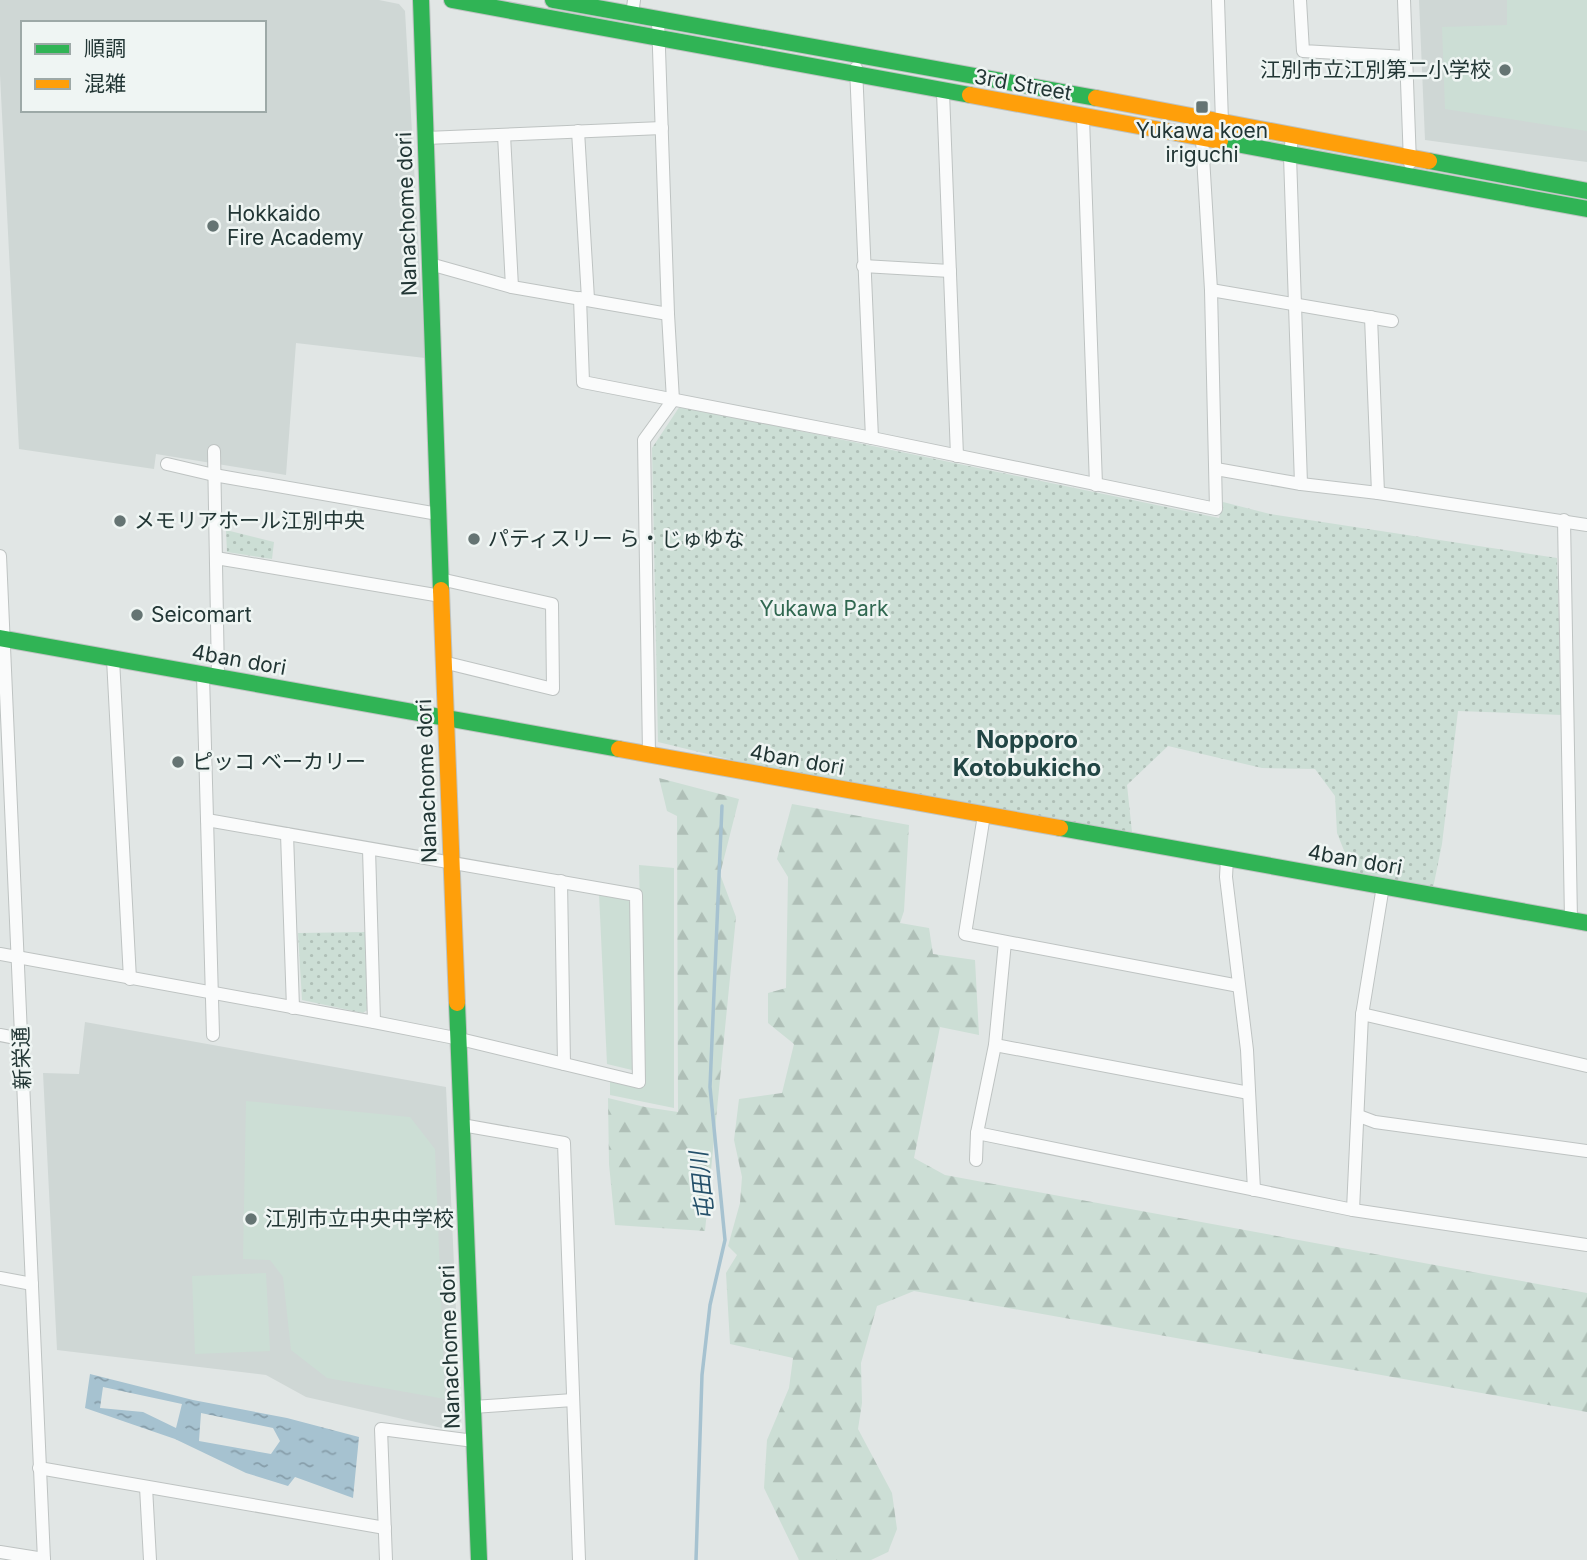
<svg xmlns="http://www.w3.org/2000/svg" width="1587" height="1560" font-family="Inter,'Noto Sans JP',sans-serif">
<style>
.built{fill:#cfd7d5;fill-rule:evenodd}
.green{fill:#ccded5}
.forest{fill:url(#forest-firs)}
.park{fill:url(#park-dots)}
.water{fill:url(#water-ripples);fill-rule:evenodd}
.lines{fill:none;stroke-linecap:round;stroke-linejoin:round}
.stream{stroke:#a6c2d0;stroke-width:3.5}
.street-casing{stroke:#bec3c2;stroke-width:14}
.fast-casing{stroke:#bec3c2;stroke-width:18}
.slow-casing{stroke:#bec3c2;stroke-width:18}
.street{stroke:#fafbfb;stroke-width:12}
.fast{stroke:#30b455;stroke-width:16}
.slow{stroke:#ff9f0a;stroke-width:16}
.poi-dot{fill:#657473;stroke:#eff5f3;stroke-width:2.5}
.labels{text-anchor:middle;stroke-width:5;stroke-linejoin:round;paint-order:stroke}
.poi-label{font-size:21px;fill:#223635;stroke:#eff5f3;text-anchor:start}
.street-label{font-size:21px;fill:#223635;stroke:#eff5f3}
.park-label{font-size:21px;fill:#316851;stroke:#eff5f3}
.water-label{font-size:23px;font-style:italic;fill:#24506a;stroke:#eff5f3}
.quarter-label{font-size:24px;font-weight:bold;fill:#214544;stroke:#eff5f3}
</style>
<defs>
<pattern id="forest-firs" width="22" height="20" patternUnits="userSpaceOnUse" patternTransform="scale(1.75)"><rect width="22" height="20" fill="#ccded5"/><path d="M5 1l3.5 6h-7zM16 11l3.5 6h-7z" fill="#afbfb7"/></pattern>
<pattern id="park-dots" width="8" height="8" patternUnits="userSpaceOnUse" patternTransform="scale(1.75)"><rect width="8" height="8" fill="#ccded5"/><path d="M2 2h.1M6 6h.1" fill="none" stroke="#afbfb7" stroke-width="1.8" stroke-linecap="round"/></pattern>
<pattern id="water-ripples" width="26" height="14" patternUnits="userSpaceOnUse" patternTransform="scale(1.75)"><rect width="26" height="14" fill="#a6c2d0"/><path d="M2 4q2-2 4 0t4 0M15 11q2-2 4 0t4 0" fill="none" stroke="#879eaa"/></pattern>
</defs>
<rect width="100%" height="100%" fill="#e1e6e5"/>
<g class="built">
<path d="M0,0H379L399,4L405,11L425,358L296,343L286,475L156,454L154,469L19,449L0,75ZM23,23H264V110H23Z"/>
<path d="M1419,0H1587V162L1425,140Z"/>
<path d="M85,1022L446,1087L461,1421L451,1430L306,1397L266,1375L57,1350L43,1073L79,1074Z"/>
</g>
<g class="green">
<path d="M1507,0H1587V131L1445,109L1442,27L1507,25Z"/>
<path d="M639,865L674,868V1108L610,1095V1078L644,1085Z"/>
<path d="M599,894L631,901L632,1070L607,1064Z"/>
<path d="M246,1101L410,1117L435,1149L445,1399L327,1378L291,1350L283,1277L270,1260L243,1259Z"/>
<path d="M266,1273L270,1351L195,1354L192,1276Z"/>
</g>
<g class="forest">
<path d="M659,778L739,799L720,874L736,917L705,1231L615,1225L609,1164L608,1098L645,1107L678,1112L677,816L667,811Z"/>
<path d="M792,804L909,825L904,911L900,923L929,928L933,954L975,960L979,1035L940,1027L914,1158L945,1175L1587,1293V1412L914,1291L877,1306L861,1363L862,1403L858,1429L892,1493L897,1529L888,1552L871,1560H799L764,1488L767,1440L789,1388L793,1358L730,1344L726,1273L737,1255L728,1246L740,1203L742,1177L734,1140L739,1099L782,1093L794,1044L768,1023V993L786,988L788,877L777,859Z"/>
</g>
<g class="park">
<path d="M680,406L1219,518L1223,502L1270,514L1557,558L1562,715L1458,711L1442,844L1432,893L1355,878L1337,833L1335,796L1315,769L1262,768L1168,746L1127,785L1132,832L798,776L658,742L652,448Z"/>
<path d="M226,530L274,542L272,559L227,552Z"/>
<path d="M365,932L367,1010L363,1013L302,1000L298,933Z"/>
</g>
<path class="water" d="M90,1374L193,1400L287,1418L359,1437L353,1498L295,1477L288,1486L246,1473L175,1439L85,1408ZM103,1387L182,1404L176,1428L143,1412L100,1408ZM201,1413L273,1428L280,1441L271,1454L199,1441Z"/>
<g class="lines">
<path class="stream" d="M696,1560L702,1375L710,1305L725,1240L710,1087L722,806"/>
<g class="street-casing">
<g id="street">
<path d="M1218,0L1222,122L1221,143"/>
<path d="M1300,0L1303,51L1406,57"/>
<path d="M1404,0L1410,163"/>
<path d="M632,15L634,0"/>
<path d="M856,68L872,438"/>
<path d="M943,92L957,456"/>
<path d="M1083,118L1096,485"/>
<path d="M578,131L588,299"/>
<path d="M504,135L512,287"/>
<path d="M1292,136L1290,156L1301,484"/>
<path d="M426,138L662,128"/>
<path d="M430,264L512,287L668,314"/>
<path d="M863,266L950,271"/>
<path d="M1211,290L1392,321"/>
<path d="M580,298L583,382L872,438L1216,509L1211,290L1202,140L1205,119"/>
<path d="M1371,317L1378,493"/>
<path d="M214,451L218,677"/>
<path d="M167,464L214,475L438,514"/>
<path d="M1216,469L1301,484L1378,493L1587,525"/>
<path d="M1564,520L1571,920"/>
<path d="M0,556L44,1560"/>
<path d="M216,558L441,596"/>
<path d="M440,579L552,604L553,689L443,662"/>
<path d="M113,659L130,979"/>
<path d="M203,675L213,1035"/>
<path d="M649,754L644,440L673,400L668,314L658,20"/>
<path d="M984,815L965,934L1239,986"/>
<path d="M287,834L293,1008"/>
<path d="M369,849L374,1022"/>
<path d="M1227,858L1226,877L1247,1050L1254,1190"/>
<path d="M561,881L564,1064"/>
<path d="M0,954L374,1022L460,1039L639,1082L636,895L207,820"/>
<path d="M1362,1014L1587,1066"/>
<path d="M0,1035L21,1039"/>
<path d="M995,1045L1249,1093"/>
<path d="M1359,1116L1375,1122L1587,1151"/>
<path d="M462,1125L564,1143L579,1560"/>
<path d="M977,1133L1353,1210L1587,1245"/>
<path d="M976,1160L977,1133L995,1045L1005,942"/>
<path d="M1353,1210L1362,1015L1383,886"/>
<path d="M0,1278L32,1284"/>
<path d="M473,1407L573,1400"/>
<path d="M39,1468L385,1528"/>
<path d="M146,1487L150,1560"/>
<path d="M0,1552L44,1559"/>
<path d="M386,1560L381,1429L474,1441"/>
</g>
</g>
<g class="fast-casing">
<g id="fast">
<path d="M421,0L441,590"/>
<path d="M452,0L970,95"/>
<path d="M553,0L1096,98"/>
<path d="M1220,141L1587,209"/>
<path d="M1429,161L1587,191"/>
<path d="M0,638L619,749"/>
<path d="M1060,828L1587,923"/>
<path d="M457,1003L479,1560"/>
</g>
</g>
<g class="slow-casing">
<g id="slow">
<path d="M970,95L1220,141"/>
<path d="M1096,98L1429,161"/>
<path d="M441,590L457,1003"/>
<path d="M619,749L1060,828"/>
</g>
</g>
<use href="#street" class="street"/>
<use href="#fast" class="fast"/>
<use href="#slow" class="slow"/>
</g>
<g class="poi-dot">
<circle cx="1505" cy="70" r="7"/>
<rect x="1195" y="100" width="14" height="14" rx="3.5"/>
<circle cx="213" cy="226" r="7"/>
<circle cx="120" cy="521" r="7"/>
<circle cx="474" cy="539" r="7"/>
<circle cx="137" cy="615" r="7"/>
<circle cx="178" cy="762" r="7"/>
<circle cx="251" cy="1219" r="7"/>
</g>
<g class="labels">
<g class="poi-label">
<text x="1491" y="77" text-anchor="end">江別市立江別第二小学校</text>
<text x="1202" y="138" text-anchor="middle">Yukawa koen<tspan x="1202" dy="24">iriguchi</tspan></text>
<text x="227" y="221">Hokkaido<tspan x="227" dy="24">Fire Academy</tspan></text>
<text x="134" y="528">メモリアホール江別中央</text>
<text x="488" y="546">パティスリー ら・じゅゆな</text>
<text x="151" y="622">Seicomart</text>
<text x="192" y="769">ピッコ ベーカリー</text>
<text x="265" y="1226">江別市立中央中学校</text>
</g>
<g class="street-label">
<text transform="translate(1023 85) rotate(10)" y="7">3rd Street</text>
<text transform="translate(407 214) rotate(-92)" y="7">Nanachome dori</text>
<text transform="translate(239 660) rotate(10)" y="7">4ban dori</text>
<text transform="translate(797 760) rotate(10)" y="7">4ban dori</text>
<text transform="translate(427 781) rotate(-92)" y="7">Nanachome dori</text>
<text transform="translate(1355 860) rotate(10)" y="7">4ban dori</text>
<text transform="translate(22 1058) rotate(-92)" y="7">新栄通</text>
<text transform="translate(450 1347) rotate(-92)" y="7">Nanachome dori</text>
</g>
<g class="park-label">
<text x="824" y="616">Yukawa Park</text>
</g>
<g class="water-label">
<text transform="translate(702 1186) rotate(-96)" y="8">屯田川</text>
</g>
<g class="quarter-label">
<text x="1027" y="748">Nopporo<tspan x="1027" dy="28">Kotobukicho</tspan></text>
</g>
</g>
<rect x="21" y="21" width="245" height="91" fill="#eff5f3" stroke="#9da9a7" stroke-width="2"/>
<rect x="35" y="44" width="35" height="10" fill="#30b455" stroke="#9da9a7" stroke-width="2"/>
<text x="84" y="56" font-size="21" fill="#223635">順調</text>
<rect x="35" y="79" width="35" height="10" fill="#ff9f0a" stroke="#9da9a7" stroke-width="2"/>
<text x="84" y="91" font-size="21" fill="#223635">混雑</text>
</svg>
